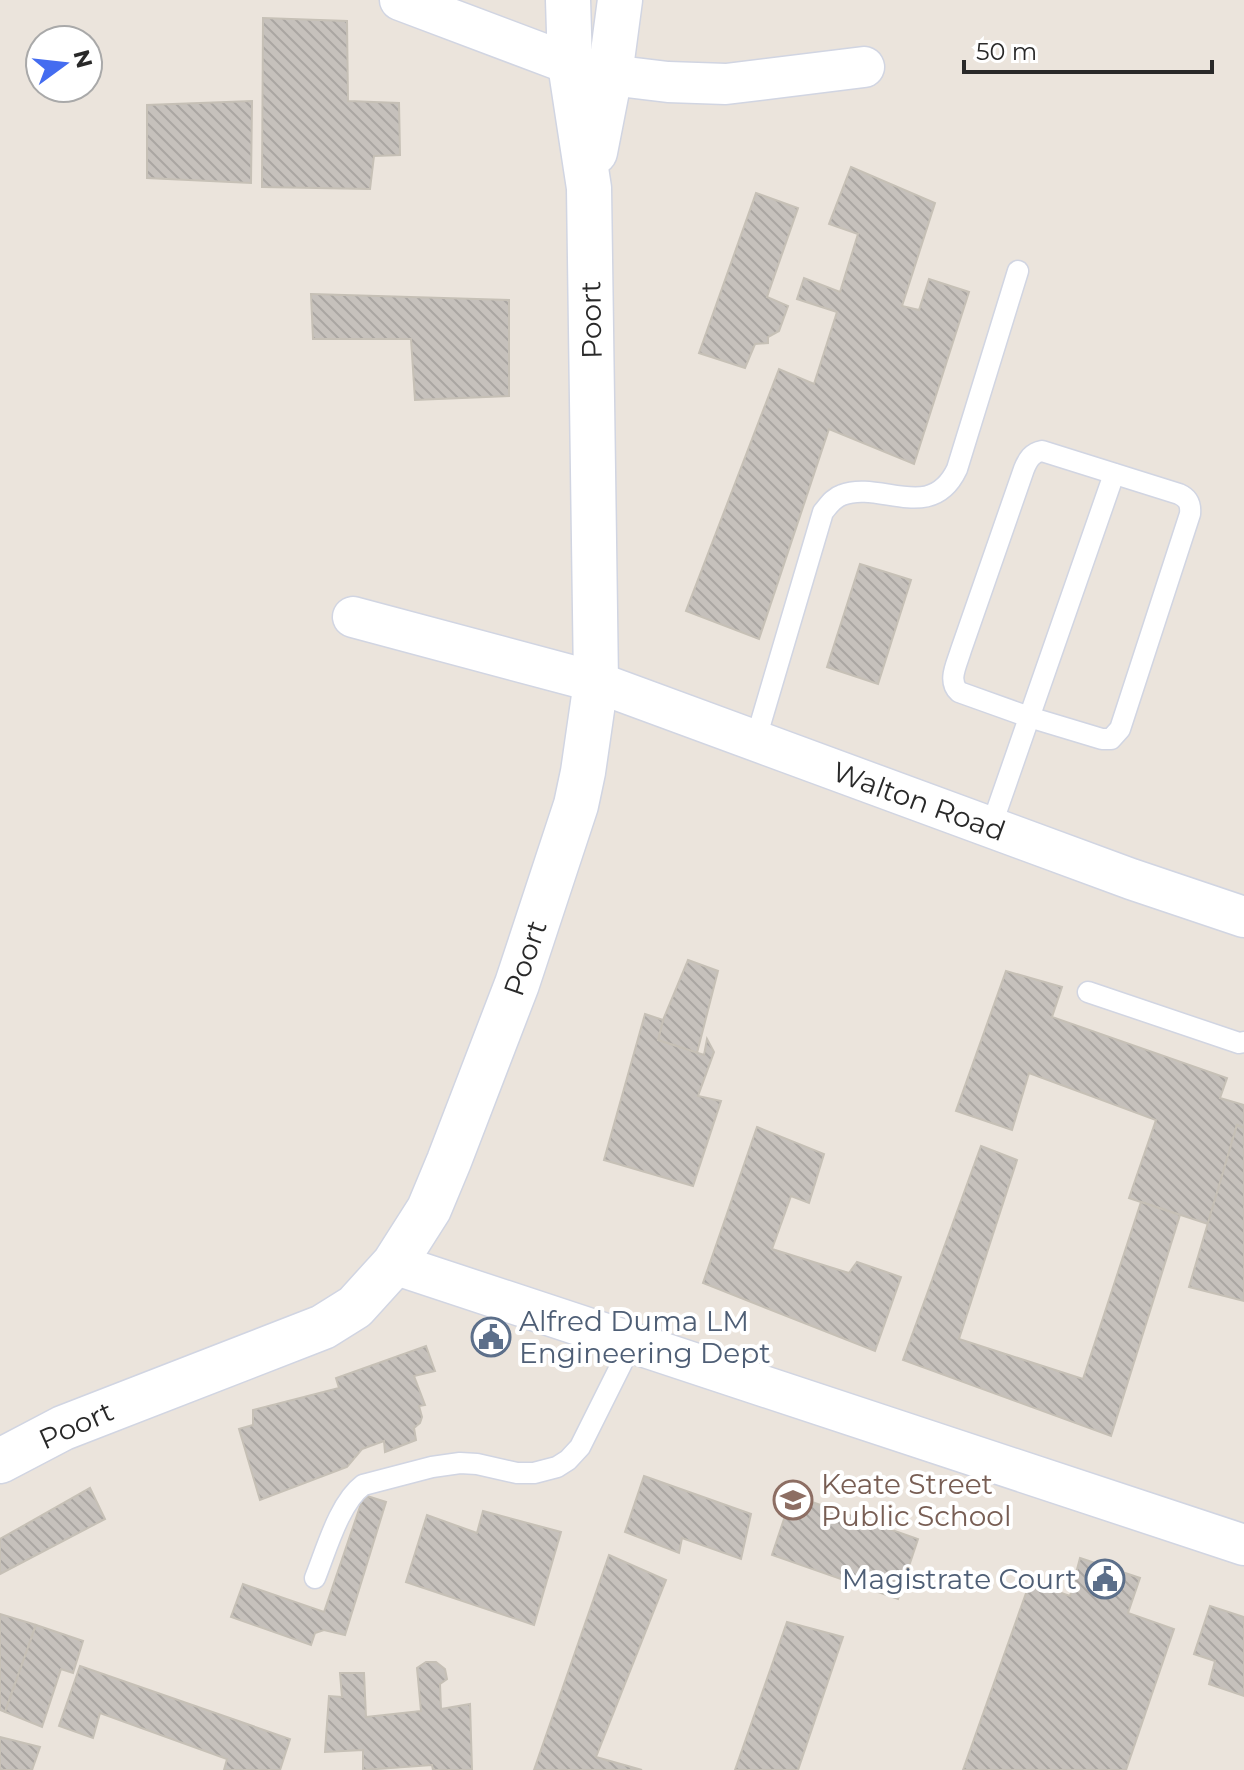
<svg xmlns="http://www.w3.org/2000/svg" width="1244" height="1770" font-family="Montserrat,sans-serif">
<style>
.building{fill:url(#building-back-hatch);stroke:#c6c0b6;stroke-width:2}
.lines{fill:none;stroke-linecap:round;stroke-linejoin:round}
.service-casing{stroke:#d1d5e2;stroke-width:23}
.minor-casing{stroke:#d1d5e2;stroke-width:43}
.tertiary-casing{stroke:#d1d5e2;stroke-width:47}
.service{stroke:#fff;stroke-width:20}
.minor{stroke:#fff;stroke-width:40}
.tertiary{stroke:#fff;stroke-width:44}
.labels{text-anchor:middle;stroke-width:8;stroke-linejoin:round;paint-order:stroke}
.street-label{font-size:28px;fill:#292929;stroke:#fff}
.service-label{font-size:28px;fill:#4e5e75;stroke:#fff;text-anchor:start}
.education-label{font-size:28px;fill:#785e54;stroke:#fff;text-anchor:start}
</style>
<defs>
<pattern id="building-back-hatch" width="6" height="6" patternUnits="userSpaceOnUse" patternTransform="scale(2)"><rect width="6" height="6" fill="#c6c1bc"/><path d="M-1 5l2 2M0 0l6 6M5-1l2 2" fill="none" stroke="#aaa6a2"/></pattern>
</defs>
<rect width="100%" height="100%" fill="#ebe4dc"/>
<g class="building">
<path d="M263,18L347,21L348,101L399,103L400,155L374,156L370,189L262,187Z"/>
<path d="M252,101L251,183L147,178V105Z"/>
<path d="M851,167L935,203L902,306L919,310L929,279L969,292L914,464L829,429L759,639L686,611L779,369L814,384L837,312L797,299L804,278L840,292L858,234L829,224Z"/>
<path d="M756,193L798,208L767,297L788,306L779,331L768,337V343L755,344L745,368L699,353Z"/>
<path d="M311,294L509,300V396L415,400L411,339H313Z"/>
<path d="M860,564L911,580L878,684L827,667Z"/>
<path d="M688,960L718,971L697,1053L658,1040L663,1020Z"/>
<path d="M1006,971L1062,987L1052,1017L1227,1078L1220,1098L1244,1105V1128L1237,1125L1208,1224L1129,1198L1156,1120L1029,1073L1012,1130L956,1111Z"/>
<path d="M645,1014L663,1020L658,1040L704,1055L707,1039L714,1052L698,1096L721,1101L693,1186L604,1160Z"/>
<path d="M1237,1125L1244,1128V1301L1189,1287Z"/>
<path d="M757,1127L824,1154L809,1203L791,1196L772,1249L849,1273L857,1262L901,1277L875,1351L703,1283Z"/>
<path d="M981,1146L1017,1160L959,1339L1083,1379L1141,1202L1180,1215L1111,1436L903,1360Z"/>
<path d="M426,1346L435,1371L414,1376L425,1405L419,1406L422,1417L420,1423L414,1428L416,1440L385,1452L384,1441L362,1449L347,1467L260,1500L239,1429L253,1425V1410L339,1388L336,1378Z"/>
<path d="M644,1476L751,1514L741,1559L682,1538L679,1553L625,1532Z"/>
<path d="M90,1488L105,1519L0,1574V1539Z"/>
<path d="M364,1495L386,1502L345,1635L324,1630L315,1633L311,1645L231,1617L243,1584L324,1612Z"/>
<path d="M792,1495L918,1539L898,1599L772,1555Z"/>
<path d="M483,1511L561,1532L534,1625L406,1582L427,1515L477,1533Z"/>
<path d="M609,1555L666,1580L596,1757L642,1770H534Z"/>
<path d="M1080,1558L1140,1578L1128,1613L1174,1629L1126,1770H963L1030,1582L1070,1596Z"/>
<path d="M1210,1606L1244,1617V1696L1209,1684L1215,1661L1194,1654Z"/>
<path d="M0,1614L36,1625L5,1712L0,1710Z"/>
<path d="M787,1622L843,1637L798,1770H735Z"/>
<path d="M36,1625L83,1641L73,1673L61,1669L42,1727L5,1712Z"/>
<path d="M426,1662H436L445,1669L447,1679L440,1684L441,1709L470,1704L472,1770H433L432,1765L363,1770V1750L325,1752L329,1696L342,1697L340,1673H364L366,1717L421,1711L417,1668Z"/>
<path d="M80,1666L290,1739L280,1770H224L227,1759L100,1713L93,1738L59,1726Z"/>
<path d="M0,1737L40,1747L32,1770H0Z"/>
</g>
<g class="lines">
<g class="service-casing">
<g id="service">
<path d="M1042,451L1179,494C1188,498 1191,504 1190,514L1120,729L1111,739H1102L1029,717L959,692C947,681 957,664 961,650L1024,469C1028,459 1032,453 1042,451Z"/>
<path d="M755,742L823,512C829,505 833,498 842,495C880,480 931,524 957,469L1018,271"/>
<path d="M991,827L1114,474"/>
<path d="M1088,992L1239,1043L1244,1042"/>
<path d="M315,1578C326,1551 339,1503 363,1485L432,1467L460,1463L477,1464L517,1473H534L557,1467L568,1460L580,1447L632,1343"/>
</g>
</g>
<g class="minor-casing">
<g id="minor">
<path d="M400,0L570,64L610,75L668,82L726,84L864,67"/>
<path d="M353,617L596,682L1131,879L1244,917"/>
<path d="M394,1264L1244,1545"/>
</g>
</g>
<g class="tertiary-casing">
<g id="tertiary">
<path d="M595,152L610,75L620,0"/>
<path d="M0,1461L63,1428L323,1327L355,1307L394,1264L429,1209L449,1161L517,984L576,805L583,772L596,682L589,188L570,64L568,0"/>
</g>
</g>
<use href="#service" class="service"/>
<use href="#minor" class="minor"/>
<use href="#tertiary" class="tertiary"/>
</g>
<defs>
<g id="civic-ring" transform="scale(2)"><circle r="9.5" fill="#fff" stroke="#5c6f8a" stroke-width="1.5"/><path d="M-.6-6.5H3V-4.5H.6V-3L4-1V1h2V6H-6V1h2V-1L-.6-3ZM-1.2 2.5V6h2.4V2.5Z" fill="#5c6f8a"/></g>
<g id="school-ring" transform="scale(2)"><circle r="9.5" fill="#fff" stroke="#8d6e63" stroke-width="1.5"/><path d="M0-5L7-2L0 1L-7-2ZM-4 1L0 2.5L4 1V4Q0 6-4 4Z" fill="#8d6e63"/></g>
</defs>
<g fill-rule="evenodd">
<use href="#civic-ring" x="491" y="1337"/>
<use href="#school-ring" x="793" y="1500"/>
<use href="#civic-ring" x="1105" y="1579"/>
</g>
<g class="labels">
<g class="street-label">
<text transform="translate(591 320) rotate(-91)" y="10">Poort</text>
<text transform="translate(919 801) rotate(20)" y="10">Walton Road</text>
<text transform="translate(525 958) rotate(-71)" y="10">Poort</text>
<text transform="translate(76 1425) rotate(-24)" y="10">Poort</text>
</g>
<g class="service-label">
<text x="519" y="1331">Alfred Duma LM<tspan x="519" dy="32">Engineering Dept</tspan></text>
<text x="1077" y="1589" text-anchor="end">Magistrate Court</text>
</g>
<g class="education-label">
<text x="821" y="1494">Keate Street<tspan x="821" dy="32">Public School</tspan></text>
</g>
</g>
<g transform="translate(64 64) rotate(75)"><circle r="38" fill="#ffffff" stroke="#a9a9a9" stroke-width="2"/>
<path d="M0-6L14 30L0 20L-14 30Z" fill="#446cf0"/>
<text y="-12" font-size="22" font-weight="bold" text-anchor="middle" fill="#292929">N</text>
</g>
<path d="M964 60v12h248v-12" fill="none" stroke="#292929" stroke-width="4"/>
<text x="976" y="60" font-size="24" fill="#292929" stroke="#ffffff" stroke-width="6" paint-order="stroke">50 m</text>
</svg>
